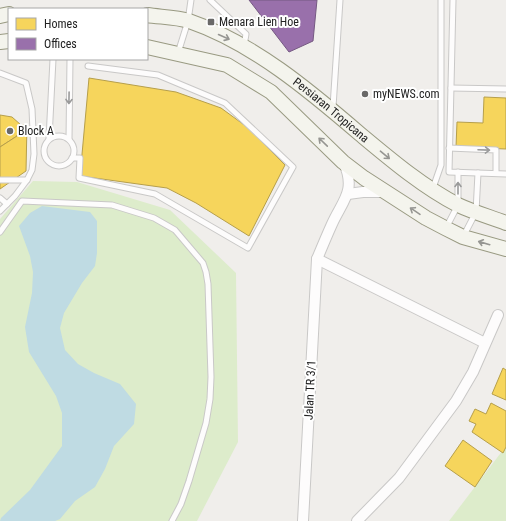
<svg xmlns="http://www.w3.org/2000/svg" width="506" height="521" font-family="'Roboto Condensed',sans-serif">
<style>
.grass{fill:#ddeccb}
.water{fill:#bfdbe3}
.homes{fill:#f6d55c;stroke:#b69f4b}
.offices{fill:#9970ab;stroke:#755982}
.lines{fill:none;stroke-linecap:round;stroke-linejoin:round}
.lane-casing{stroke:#c9c8c7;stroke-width:7}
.street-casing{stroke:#c9c8c7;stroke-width:12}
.secondary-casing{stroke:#999a82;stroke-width:16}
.lane{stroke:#fdfcfc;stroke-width:5}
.street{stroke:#fdfcfc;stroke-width:10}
.secondary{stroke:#f4f4ed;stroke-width:14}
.oneway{stroke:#969692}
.oneway2{stroke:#9a9a9a}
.poi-dot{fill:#6a6968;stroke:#fff;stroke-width:1.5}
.labels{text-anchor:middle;stroke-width:4;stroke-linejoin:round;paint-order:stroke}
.poi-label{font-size:12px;fill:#222;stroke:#fff;text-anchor:start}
.street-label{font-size:12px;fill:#222;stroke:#fff}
</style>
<rect width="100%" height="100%" fill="#f0eeeb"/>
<g class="grass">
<path d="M33,181L77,182L170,210L236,273L238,442L197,521H0V219Z"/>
<path d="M506,446V521H449Z"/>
</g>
<path class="water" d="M42,206L90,212L97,221V253L95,266L82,283L64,313L60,328L65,350L78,364L94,373L120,384L136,404L134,424L114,446L105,469L95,487L75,501L60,519L55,521H0L1,518L30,490L62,446V413L56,396L29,352L25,327L32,293L33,272L30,256L19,226L30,213Z"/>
<g class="homes">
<path d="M89,78L176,92L221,108L247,127L285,165L249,236L196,203L167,188L80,176Z"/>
<path d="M484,97L506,98V149L456,147L457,122L483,123Z"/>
<path d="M0,115L12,117L21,125L17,136L0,147Z"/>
<path d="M27,124L26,171L0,189V147L17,136L21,125Z"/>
<path d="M503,368L506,370V400L492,394Z"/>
<path d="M491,403L506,411V447L503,453L472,432L476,424L469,421L475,409L486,414Z"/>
<path d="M463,440L492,461L475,487L445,466Z"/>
</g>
<path class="offices" d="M249,0H317L313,41L289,52Z"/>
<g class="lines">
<g class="lane-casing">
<g id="lane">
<path d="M210,0L246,34L244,46"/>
<path d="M453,0L449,172L506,174"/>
<path d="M178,53L188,21L191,0"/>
<path d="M0,73L26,83L32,109L34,154L32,170L27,180L15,196L0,211"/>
<path d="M451,88L506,89"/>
<path d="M333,107L340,0"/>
<circle cx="59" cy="151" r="15"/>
<path d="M49,139L53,59"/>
<path d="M69,139L70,59"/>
<path d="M449,148L496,150V173"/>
<path d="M72,158H80L79,178L155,194L248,248L293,167L225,103L158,75L88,66"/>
<path d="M0,180H27"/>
<path d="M433,188L441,165V0"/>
<path d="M0,198L7,204"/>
<path d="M446,228L458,205V172"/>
<path d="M0,232L22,201L112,205L154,218L175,230L203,263L206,272L208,284L211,377L210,399L206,423L189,481L181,504L172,521"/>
<path d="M463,237L476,212L478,173"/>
</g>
</g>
<g class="street-casing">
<g id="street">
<path d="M348,194L363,192H385"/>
<path d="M317,259L485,343"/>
<path d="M303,521L317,259C322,247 327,235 332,224C343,200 356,191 344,163"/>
<path d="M357,521L399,478L456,401L473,372L498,315"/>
</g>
</g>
<g class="secondary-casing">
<g id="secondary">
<path id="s1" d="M147,15C160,17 176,17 189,21C253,43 310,91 360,134C390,159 423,187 458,205C473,212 490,217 506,223"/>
<path d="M0,16L9,14"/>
<path d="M0,42L9,41"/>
<path d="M147,47L227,65L271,92L343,162L364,178L426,218L445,228L463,237L506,249"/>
</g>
</g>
<use href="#lane" class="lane"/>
<use href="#street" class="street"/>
<use href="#secondary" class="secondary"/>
</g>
<defs><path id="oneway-shaft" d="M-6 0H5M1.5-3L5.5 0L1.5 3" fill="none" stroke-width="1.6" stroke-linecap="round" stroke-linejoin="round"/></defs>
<g class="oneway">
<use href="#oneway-shaft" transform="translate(224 37) rotate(24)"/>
<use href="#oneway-shaft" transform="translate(323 142) rotate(-136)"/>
<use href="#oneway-shaft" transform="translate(385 155) rotate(40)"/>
<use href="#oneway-shaft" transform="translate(415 211) rotate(-146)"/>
<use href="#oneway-shaft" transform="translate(484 243) rotate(-164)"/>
</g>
<g class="oneway2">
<use href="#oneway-shaft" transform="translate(69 98) rotate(91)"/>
<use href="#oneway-shaft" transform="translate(484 150) rotate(2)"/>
<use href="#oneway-shaft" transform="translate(458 188) rotate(-90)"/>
</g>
<g class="poi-dot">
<rect x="207" y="18" width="8" height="8" rx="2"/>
<circle cx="365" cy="94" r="4"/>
<circle cx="10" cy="131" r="4"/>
</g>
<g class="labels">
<g class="poi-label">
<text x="219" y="26">Menara Lien Hoe</text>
<text x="373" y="98">myNEWS.com</text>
<text x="18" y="135">Block A</text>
</g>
<g class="street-label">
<text dy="4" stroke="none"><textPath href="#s1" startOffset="211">Persiaran Tropicana</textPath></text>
<text transform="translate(310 390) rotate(-87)" y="4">Jalan TR 3/1</text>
</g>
</g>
<rect x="8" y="8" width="140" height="52" fill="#ffffff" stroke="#a7a7a7"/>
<rect x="16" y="18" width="20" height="12" fill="#f6d55c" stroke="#a7a7a7"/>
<text x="44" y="28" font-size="12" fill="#222222">Homes</text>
<rect x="16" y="38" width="20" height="12" fill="#9970ab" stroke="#a7a7a7"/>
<text x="44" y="48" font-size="12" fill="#222222">Offices</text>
</svg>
